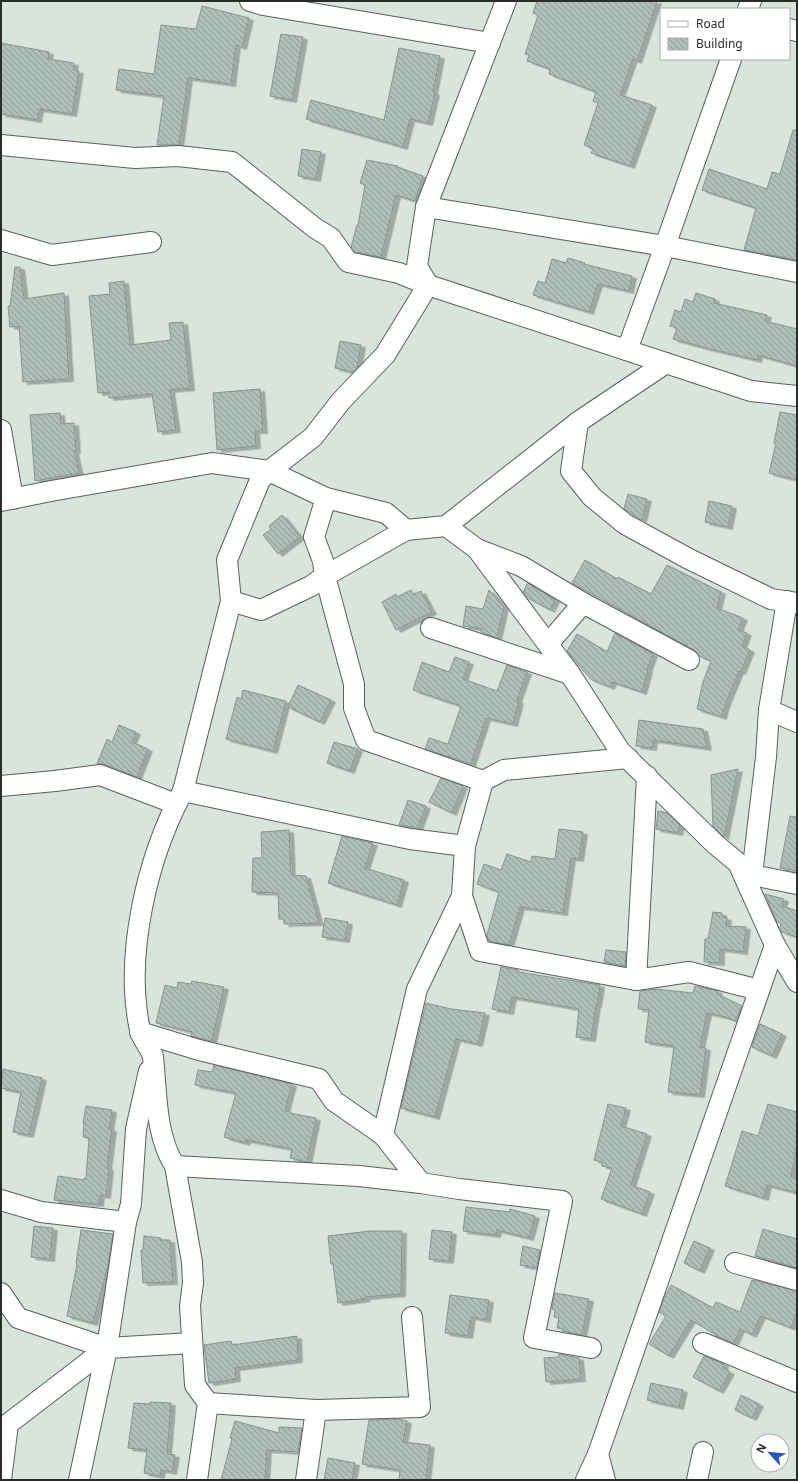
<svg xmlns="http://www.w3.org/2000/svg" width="798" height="1481" font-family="'Noto Sans',sans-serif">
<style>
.building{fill:url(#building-back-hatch);stroke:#869491;filter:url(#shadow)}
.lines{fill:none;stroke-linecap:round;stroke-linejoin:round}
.minor-casing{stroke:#57625c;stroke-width:22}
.minor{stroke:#fff;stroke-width:20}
</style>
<defs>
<pattern id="building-back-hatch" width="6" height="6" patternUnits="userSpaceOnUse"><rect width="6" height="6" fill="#afbeba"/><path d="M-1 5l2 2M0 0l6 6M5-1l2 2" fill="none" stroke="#8e9b97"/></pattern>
<filter id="shadow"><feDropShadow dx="4.5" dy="2.5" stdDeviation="0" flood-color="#0004"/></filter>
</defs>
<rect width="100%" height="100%" fill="#d8e5dd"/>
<!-- building -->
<g class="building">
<path d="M537,1H657L637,61L633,59L620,95L652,105L630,166L591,153L593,149L584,145L598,103L593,101L596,92L549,74L550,69L527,61L529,55L525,54L538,15L533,13Z"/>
<path d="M202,6L249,18L242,47L236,45L231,84L188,78L179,145H157L164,96L116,90L119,69L154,74L161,25L196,29Z"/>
<path d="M281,34L303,37L292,100L270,96Z"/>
<path d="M1,43L49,52L48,59L74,63L73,70L79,71L72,114L39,109L37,120L1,114Z"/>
<path d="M399,48L440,56L433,92L435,93L428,123L410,119L403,147L306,119L311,100L384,120Z"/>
<path d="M793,130H797V260L744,250L756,208L702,190L709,169L767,189L772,172L780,174Z"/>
<path d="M302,149L321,152L316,179L298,176Z"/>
<path d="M367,160L398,166L397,167L423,176L415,201L396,195L381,257L355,252L351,247L357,225H358L365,185L360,183Z"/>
<path d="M568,258L585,263L584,264L632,276L629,291L598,284L589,312L533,295L538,281L545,283L552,259L566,263Z"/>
<path d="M15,267H20L24,299L64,293L69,379L23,382L19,326L10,327L8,306H10Z"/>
<path d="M124,281L130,345L171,340L169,323L183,322L190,388L170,390L176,430L158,432L152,394L109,398V392L98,393L89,296L110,294L109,283Z"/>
<path d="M696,293L715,299L714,303L767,315L765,321L797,329V366L758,355L757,360L706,348L673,339L677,328L670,326L675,310L681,312L685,299L693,302Z"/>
<path d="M340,341L361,345L357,368L353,372L335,368Z"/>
<path d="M260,389L263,431H255L256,446L217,450L213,393Z"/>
<path d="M780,412L797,415V480L769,473L776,443H774Z"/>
<path d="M60,413L61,424L74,423L76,451H74L79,473L35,481L30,415Z"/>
<path d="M628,494L647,499L642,520L624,509Z"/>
<path d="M709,501L732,506L728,527L705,522Z"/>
<path d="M282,515L300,537L278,554L263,535L271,529L269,526Z"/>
<path d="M585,560L617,579L618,577L651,594L667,565L721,592L717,608L743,618L738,630L747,633L742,646L750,650L741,672L739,671L724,708L722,717L697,709L703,682L711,661L699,656L694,650L572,583Z"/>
<path d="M528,583L555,600L550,610L528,598L523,592Z"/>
<path d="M411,590L413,595L421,591L432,612L396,630L382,602L396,594L397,597Z"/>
<path d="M489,590L504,607L497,638L481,632L482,629L463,626L466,606L483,609Z"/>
<path d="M615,633L653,654L647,670H648L642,692L612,682L610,687L592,680L579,666L567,651L577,634L607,652Z"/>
<path d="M455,657L469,662L463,679L497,691L507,665L527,672L517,700L519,701L513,724L486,718L471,764L425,749L429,738L448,744L461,706L413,690L422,662L449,672Z"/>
<path d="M298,685L331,700L320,722L288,707Z"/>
<path d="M243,690L286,701L273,751L226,739L237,697L241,699Z"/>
<path d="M639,720L703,729L707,748L653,740L652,748L636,746Z"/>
<path d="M119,725L136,732L132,742L148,749L137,777L104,764H97L107,739L112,742Z"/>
<path d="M334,742L358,749L350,771L327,763Z"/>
<path d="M738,769L724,837L713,826L711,775Z"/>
<path d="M441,778L463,786L452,813L429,802Z"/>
<path d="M408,800L426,806L418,828L399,825Z"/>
<path d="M658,811L667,813L680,825L678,833L656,829Z"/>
<path d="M790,816L797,817V871L780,868Z"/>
<path d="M559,829L583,832L579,859L571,858L563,913L520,907L509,945L489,941L487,935L499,892L477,884L484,864L501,870L507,854L531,862L532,856L555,859Z"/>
<path d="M289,830L291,875L306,876L319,923L284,924V919H279L278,893L252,892L253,858H262L261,832Z"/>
<path d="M342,836L373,843L365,868L404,880L397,905L328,883Z"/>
<path d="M765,894L784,899L782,906L797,911V937L782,932L780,927L781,923L777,922Z"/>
<path d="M713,912L722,913V917L727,918L726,926L746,927L743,952L720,949V963L704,962L705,939H708Z"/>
<path d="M325,918L348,922L345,940L322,937Z"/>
<path d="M606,950L626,952L625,966L604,962Z"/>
<path d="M501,967L518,970V972L600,985L597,1005H596L591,1039L576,1037L579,1009L512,997L509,1012L492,1009Z"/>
<path d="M192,981L224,987L212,1041L191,1036L192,1032L156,1023L165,985L177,988L178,982L191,984Z"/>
<path d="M695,986L718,991L717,994L742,1006L735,1021L726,1017L707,1013L700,1047L706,1048L700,1095L668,1092L674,1046L645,1042L649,1010L638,1009L640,991L656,989L693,993Z"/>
<path d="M426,1003L451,1009L485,1013L478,1044L456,1039L435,1117L401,1108Z"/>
<path d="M760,1024L782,1034L772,1056L752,1047Z"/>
<path d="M214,1065L292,1084L285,1111L290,1112V1113L316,1118L307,1162L290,1158L292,1149L246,1140L245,1143L224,1137L236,1093L195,1085L198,1070L212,1072Z"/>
<path d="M3,1069L42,1078L29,1135L13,1132L21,1092L1,1088Z"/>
<path d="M608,1104L626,1108L621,1126L647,1134L631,1185L650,1192L642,1214L601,1199L612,1168L602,1166V1162L594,1160Z"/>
<path d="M768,1104L797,1112V1145L791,1177L797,1179V1193L767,1185L764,1198L725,1186L742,1131L758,1136Z"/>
<path d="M86,1106L112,1110L109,1129H112L107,1168H109L106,1196L100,1195L99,1204L54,1200L58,1176L84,1180V1178H86L89,1138L83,1137L84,1123H83Z"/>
<path d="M466,1207L510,1212V1209L535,1216L529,1238L497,1230L496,1235L463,1231Z"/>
<path d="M34,1226L53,1228L50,1259L31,1257Z"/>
<path d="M763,1229L797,1239V1268L755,1256Z"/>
<path d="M81,1230L113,1234L107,1270L93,1323L67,1316L77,1264L76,1263Z"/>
<path d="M432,1230L452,1232L449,1261L429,1259Z"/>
<path d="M370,1231H402L401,1294L365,1297L366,1299L338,1303L333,1264H331L328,1236Z"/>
<path d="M144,1236L161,1238V1240H170L173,1282L143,1283L141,1250H143Z"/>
<path d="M694,1241L710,1248L700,1271L684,1263Z"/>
<path d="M523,1246L540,1250L537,1268L520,1265Z"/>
<path d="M752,1280L797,1291V1311L791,1328L761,1316L752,1335L740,1329L734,1343L716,1336V1335L691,1320L669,1356L649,1344L666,1316L659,1312L665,1296L671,1285L713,1308L716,1302L740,1312Z"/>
<path d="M555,1293L589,1299L582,1335L563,1331L564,1329L557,1328L559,1318L554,1317L555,1310L552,1309Z"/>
<path d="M450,1295L489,1300L486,1320L471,1317L468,1336L445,1333Z"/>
<path d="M297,1336L298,1360L235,1368L236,1379L209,1383L204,1345L231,1341L232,1345Z"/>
<path d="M559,1354L579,1358L581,1379L546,1382L544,1358L558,1357Z"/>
<path d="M704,1356L724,1364L723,1368L730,1372L719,1391L693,1377Z"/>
<path d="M651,1383L683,1390L679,1407L647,1400Z"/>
<path d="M741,1395L759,1404L752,1418L735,1410Z"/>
<path d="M150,1402L171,1403L167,1454L175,1455L172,1472L161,1470L160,1476L144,1473L147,1450L128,1448L134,1403L150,1404Z"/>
<path d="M398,1419L407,1421L403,1442L430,1445L426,1480H399L400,1470L362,1464L369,1420Z"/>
<path d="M235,1421L279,1433V1427L302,1428L298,1452L267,1450L265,1480H221L232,1439L230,1438Z"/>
<path d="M328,1458L355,1463L352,1480H324Z"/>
</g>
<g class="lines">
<defs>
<g id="minor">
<path d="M250,1L263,5L490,43"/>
<path d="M748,9L751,1"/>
<path d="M789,29L797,31"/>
<path d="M1,145L135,158L178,156L232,162L315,228L331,238L348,262L399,273L428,285L751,391L797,396"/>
<path d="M426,207L665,246L797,272"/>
<path d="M1,240L52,255L151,242"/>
<path d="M627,350L665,246L731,59"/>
<path d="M578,422L571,471L592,497L625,524L689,559L771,599L797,603"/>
<path d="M1,430L13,499"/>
<path d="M1,501L51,491L212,463L269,471L326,498L386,513L406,530"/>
<path d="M446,526L477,549L570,674L620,751L715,844L738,863L775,945L797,982"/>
<path d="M477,549L521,566L583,603L548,644"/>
<path d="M231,601L261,610L311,586L325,576L323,561L314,537L326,498"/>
<path d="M583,603L689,660"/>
<path d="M431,628L570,674"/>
<path d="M769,710L797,722"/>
<path d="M483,781L504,770L628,758"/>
<path d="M1,786L55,781L100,775L176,804"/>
<path d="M183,791L410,839L465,846L483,781L366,740L354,708V684L325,576L406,530L446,526L578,422L666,363"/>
<path d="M465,846L462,896L480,951L636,980L689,972L759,990"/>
<path d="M752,875L797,884"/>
<path d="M749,887L752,875L766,757L769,710L787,601"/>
<path d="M636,980L647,776"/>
<path d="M140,1032L199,1050L319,1079L334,1101L383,1135L421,1183"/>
<path d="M383,1135L417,989L462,896"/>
<path d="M175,1166L359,1176L421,1183L459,1189L562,1201L534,1338L591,1348"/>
<path d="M1,1200L41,1212L126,1222"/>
<path d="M735,1263L797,1280"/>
<path d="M1,1293L18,1318L107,1348"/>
<path d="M703,1343L797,1382"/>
<path d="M208,1403L316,1410L306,1480"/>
<path d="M316,1410L420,1407L412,1317"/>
<path d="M1,1480L8,1424L107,1348L192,1343"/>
<path d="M79,1480L107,1348L126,1222L131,1204L136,1129L149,1071"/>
<path d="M197,1480L208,1403L195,1385L190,1306L193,1283L192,1262L175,1166C155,1135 157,1093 153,1057C151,1048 142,1040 140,1030C124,955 147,858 183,791L231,601L227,560L260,480L269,471L313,437L341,401L385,355L428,285L417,266L426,207L506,1"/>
<path d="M586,1480L598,1454"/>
<path d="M605,1480L598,1454L775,945"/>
<path d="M697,1480L703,1452"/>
</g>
</defs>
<!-- minor casing -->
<use href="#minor" class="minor-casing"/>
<!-- minor -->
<use href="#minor" class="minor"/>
</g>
<!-- border -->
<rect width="798" height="1481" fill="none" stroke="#292e2b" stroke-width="4"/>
<!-- legend -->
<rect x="660" y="8" width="130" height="52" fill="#ffffff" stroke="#a9abaa"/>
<rect x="668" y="21" width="20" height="6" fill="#ffffff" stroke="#a9abaa"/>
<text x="696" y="28" font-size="12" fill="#292e2b">Road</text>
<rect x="668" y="38" width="20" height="12" fill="url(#building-back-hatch)" stroke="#a9abaa"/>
<text x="696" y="48" font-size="12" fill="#292e2b">Building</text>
<!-- north arrow -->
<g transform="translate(770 1453) rotate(297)"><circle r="19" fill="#ffffff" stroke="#a9abaa"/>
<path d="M0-3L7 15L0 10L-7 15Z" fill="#2854c2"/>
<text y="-6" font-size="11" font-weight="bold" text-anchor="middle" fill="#292e2b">N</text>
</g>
</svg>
